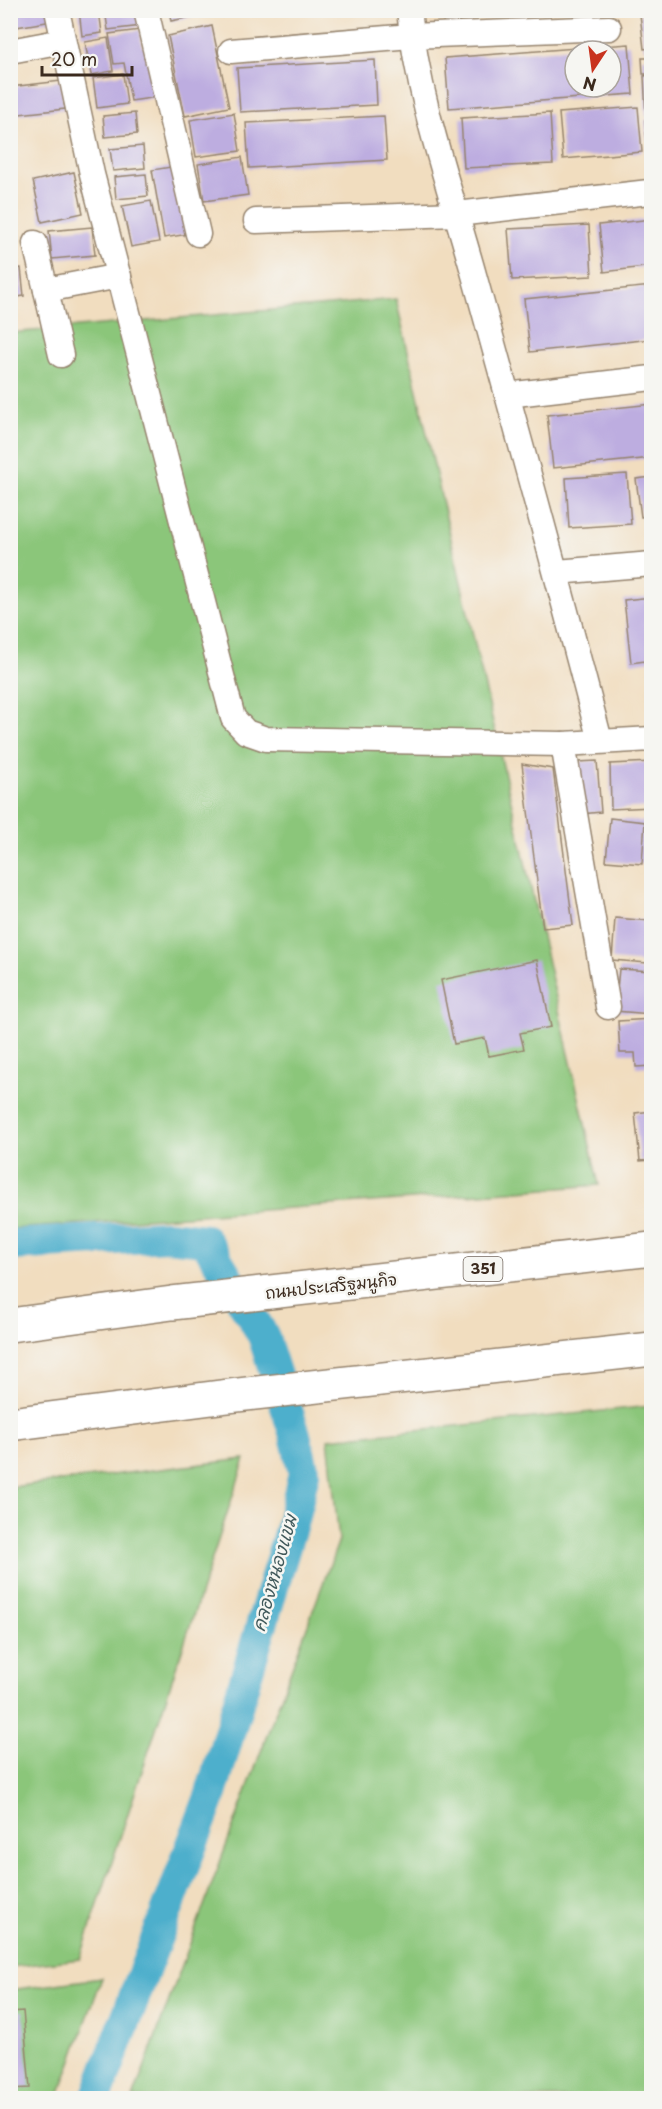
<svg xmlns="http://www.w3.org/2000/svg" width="662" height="2109" font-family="'Playpen Sans','Playpen Sans Thai',sans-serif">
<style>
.green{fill:#8bc67a;stroke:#63784c;stroke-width:1.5}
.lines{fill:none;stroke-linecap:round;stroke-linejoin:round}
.canal{stroke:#4dafcc;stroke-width:32}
.building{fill:#bdade0;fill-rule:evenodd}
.street-casing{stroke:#96846e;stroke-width:27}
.primary-casing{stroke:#96846e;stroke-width:36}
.street{stroke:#fff;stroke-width:24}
.primary{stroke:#fff;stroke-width:33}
.labels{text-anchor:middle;stroke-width:5;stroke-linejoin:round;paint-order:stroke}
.shield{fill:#f6f6f2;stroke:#73675e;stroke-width:1.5}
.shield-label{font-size:15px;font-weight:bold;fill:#3b2a1e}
.street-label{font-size:16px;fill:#3b2a1e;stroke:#f6f6f2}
.water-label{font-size:18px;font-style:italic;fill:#41595b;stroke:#f6f6f2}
</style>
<rect width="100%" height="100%" fill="#f6f6f2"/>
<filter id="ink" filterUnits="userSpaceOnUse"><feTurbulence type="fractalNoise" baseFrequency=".0167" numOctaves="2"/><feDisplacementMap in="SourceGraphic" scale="12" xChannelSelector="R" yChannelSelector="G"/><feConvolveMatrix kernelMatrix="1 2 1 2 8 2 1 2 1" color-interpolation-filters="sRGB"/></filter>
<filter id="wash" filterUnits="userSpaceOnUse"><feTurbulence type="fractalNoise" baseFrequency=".008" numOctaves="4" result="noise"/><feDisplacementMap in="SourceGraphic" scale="24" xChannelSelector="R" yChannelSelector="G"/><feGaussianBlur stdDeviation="1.35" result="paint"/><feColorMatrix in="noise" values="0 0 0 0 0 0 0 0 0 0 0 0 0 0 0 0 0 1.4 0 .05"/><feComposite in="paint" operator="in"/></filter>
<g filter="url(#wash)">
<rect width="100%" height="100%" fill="#f1ddbf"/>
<!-- green -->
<g class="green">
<path d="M396,299L599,1185L11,1229V333Z"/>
<path d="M651,1406V2098H133L339,1540L328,1439Z"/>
<path d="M245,1459L80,1959L11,1967V1487Z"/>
<path d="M102,1978L58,2098H11L10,1990Z"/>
</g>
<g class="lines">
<!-- canal -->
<path class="canal" d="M10,1245L167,1236L205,1240L263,1335L295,1435L304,1473L293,1520L210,1797L96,2098"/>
</g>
<g id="blocks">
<!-- building -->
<g class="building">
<path d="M10,10H51L53,21L10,28Z"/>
<path d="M79,10H99L102,33L82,36Z"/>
<path d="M105,10H139L142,26L108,30Z"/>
<path d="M169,10H210V13L171,21Z"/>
<path d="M215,10H253V12L215,15Z"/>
<path d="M652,12V48L644,49L640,14Z"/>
<path d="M212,26L229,107L185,116L168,36Z"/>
<path d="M140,30L142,47L149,45L158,97L131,101L124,63L114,64L109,34Z"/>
<path d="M108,38L113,71L91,75L85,42Z"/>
<path d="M629,44L633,94L449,108L445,58ZM575,51H611V87H575Z"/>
<path d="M642,58H652V74H643Z"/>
<path d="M375,60L377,105L240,112L237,68Z"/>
<path d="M123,74L127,104L97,108L93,78Z"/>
<path d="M652,75V116H646L644,76Z"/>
<path d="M61,81L65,109L10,115V87Z"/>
<path d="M638,107L642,152L563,159L559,113Z"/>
<path d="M135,113L137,134L105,137L103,116Z"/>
<path d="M234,113L240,151L196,157L190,120Z"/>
<path d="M550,113L553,164L464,168L461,118Z"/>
<path d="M384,116L387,160L249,168L246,123Z"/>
<path d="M652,119V141H647L645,120Z"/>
<path d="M143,146L145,168L113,171L110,149Z"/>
<path d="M242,157L248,195L204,201L198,164Z"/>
<path d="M177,166L189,234L164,238L152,170Z"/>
<path d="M74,172L83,213L42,222L33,181Z"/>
<path d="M146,174L148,196L116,199L114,177Z"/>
<path d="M151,201L159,242L131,247L122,206Z"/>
<path d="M10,219H15L18,247L10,248Z"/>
<path d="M652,219V266L604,272L599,225Z"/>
<path d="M589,225L592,276L512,280L508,229Z"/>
<path d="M92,227L95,255L52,259L49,231Z"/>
<path d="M21,268L24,296L10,298V269Z"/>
<path d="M652,286V339L530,352L524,299Z"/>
<path d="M652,404V458L553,468L547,415Z"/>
<path d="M627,474L631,524L569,528L566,478Z"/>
<path d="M652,477V516L641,517L636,479Z"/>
<path d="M652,597V660L631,663L624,600Z"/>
<path d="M597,761L601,812L581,814L577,762Z"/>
<path d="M652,762V807L611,809L610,764Z"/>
<path d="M522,764L553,769L573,925L543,928Z"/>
<path d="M610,818L645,822L642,864L606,861Z"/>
<path d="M615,918L651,921L647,963L612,960Z"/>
<path d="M537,960L551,1027L520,1033L524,1049L489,1056L485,1038L454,1044L441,980Z"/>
<path d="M619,969L652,971L651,1014L615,1011Z"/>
<path d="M652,1019V1066L636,1067L635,1053H620L618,1021Z"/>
<path d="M652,1111V1160L640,1161L635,1113Z"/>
<path d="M23,2011L30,2088L10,2089V2012Z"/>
</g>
</g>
</g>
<g filter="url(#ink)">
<use href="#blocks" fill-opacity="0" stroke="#96846e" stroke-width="1.5"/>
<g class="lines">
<defs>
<g id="street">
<path d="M57,10L92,174L233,718L246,732L266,739L563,744L652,739"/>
<path d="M146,10L198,234"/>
<path d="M409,10C418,101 450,188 474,275C517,430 560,585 600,741"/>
<path d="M10,51L63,41"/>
<path d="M231,51L411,36L609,28"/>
<path d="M256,221L457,214L649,192"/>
<path d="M35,243L61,355"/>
<path d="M46,290L119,276"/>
<path d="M507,395L652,378"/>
<path d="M557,572L652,564"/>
<path d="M563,744L608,1007"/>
</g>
<g id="primary">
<path d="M10,1325L172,1303L652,1249"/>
<path d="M10,1424L220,1397L652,1349"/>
</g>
</defs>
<!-- street casing -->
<use href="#street" class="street-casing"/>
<!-- primary casing -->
<use href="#primary" class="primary-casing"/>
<!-- street -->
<use href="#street" class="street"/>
<!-- primary -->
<use href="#primary" class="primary"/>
</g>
</g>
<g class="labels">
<!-- shield labels -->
<rect class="shield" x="463.5" y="1257" width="39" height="24" rx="4.5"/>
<g class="shield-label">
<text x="483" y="1274">351</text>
</g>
<!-- street labels -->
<g class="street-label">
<text transform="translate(331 1286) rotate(-6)" y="6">ถนนประเสริฐมนูกิจ</text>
</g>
<!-- water labels -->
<g class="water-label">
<text transform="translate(275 1573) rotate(-74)" y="6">คลองหนองแขม</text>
</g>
</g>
<!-- margin -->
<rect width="662" height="2109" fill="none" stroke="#f6f6f2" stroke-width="36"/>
<!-- north arrow -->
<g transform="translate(593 69) rotate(193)"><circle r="28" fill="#f6f6f2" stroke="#aba49d" stroke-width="1.5"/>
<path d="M0-4.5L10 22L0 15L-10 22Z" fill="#c8321e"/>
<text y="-9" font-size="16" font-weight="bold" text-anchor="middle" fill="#3b2a1e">N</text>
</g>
<!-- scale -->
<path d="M42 66v9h90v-9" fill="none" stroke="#3b2a1e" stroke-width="3"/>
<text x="51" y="66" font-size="18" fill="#3b2a1e" stroke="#f6f6f2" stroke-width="4.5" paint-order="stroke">20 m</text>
</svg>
